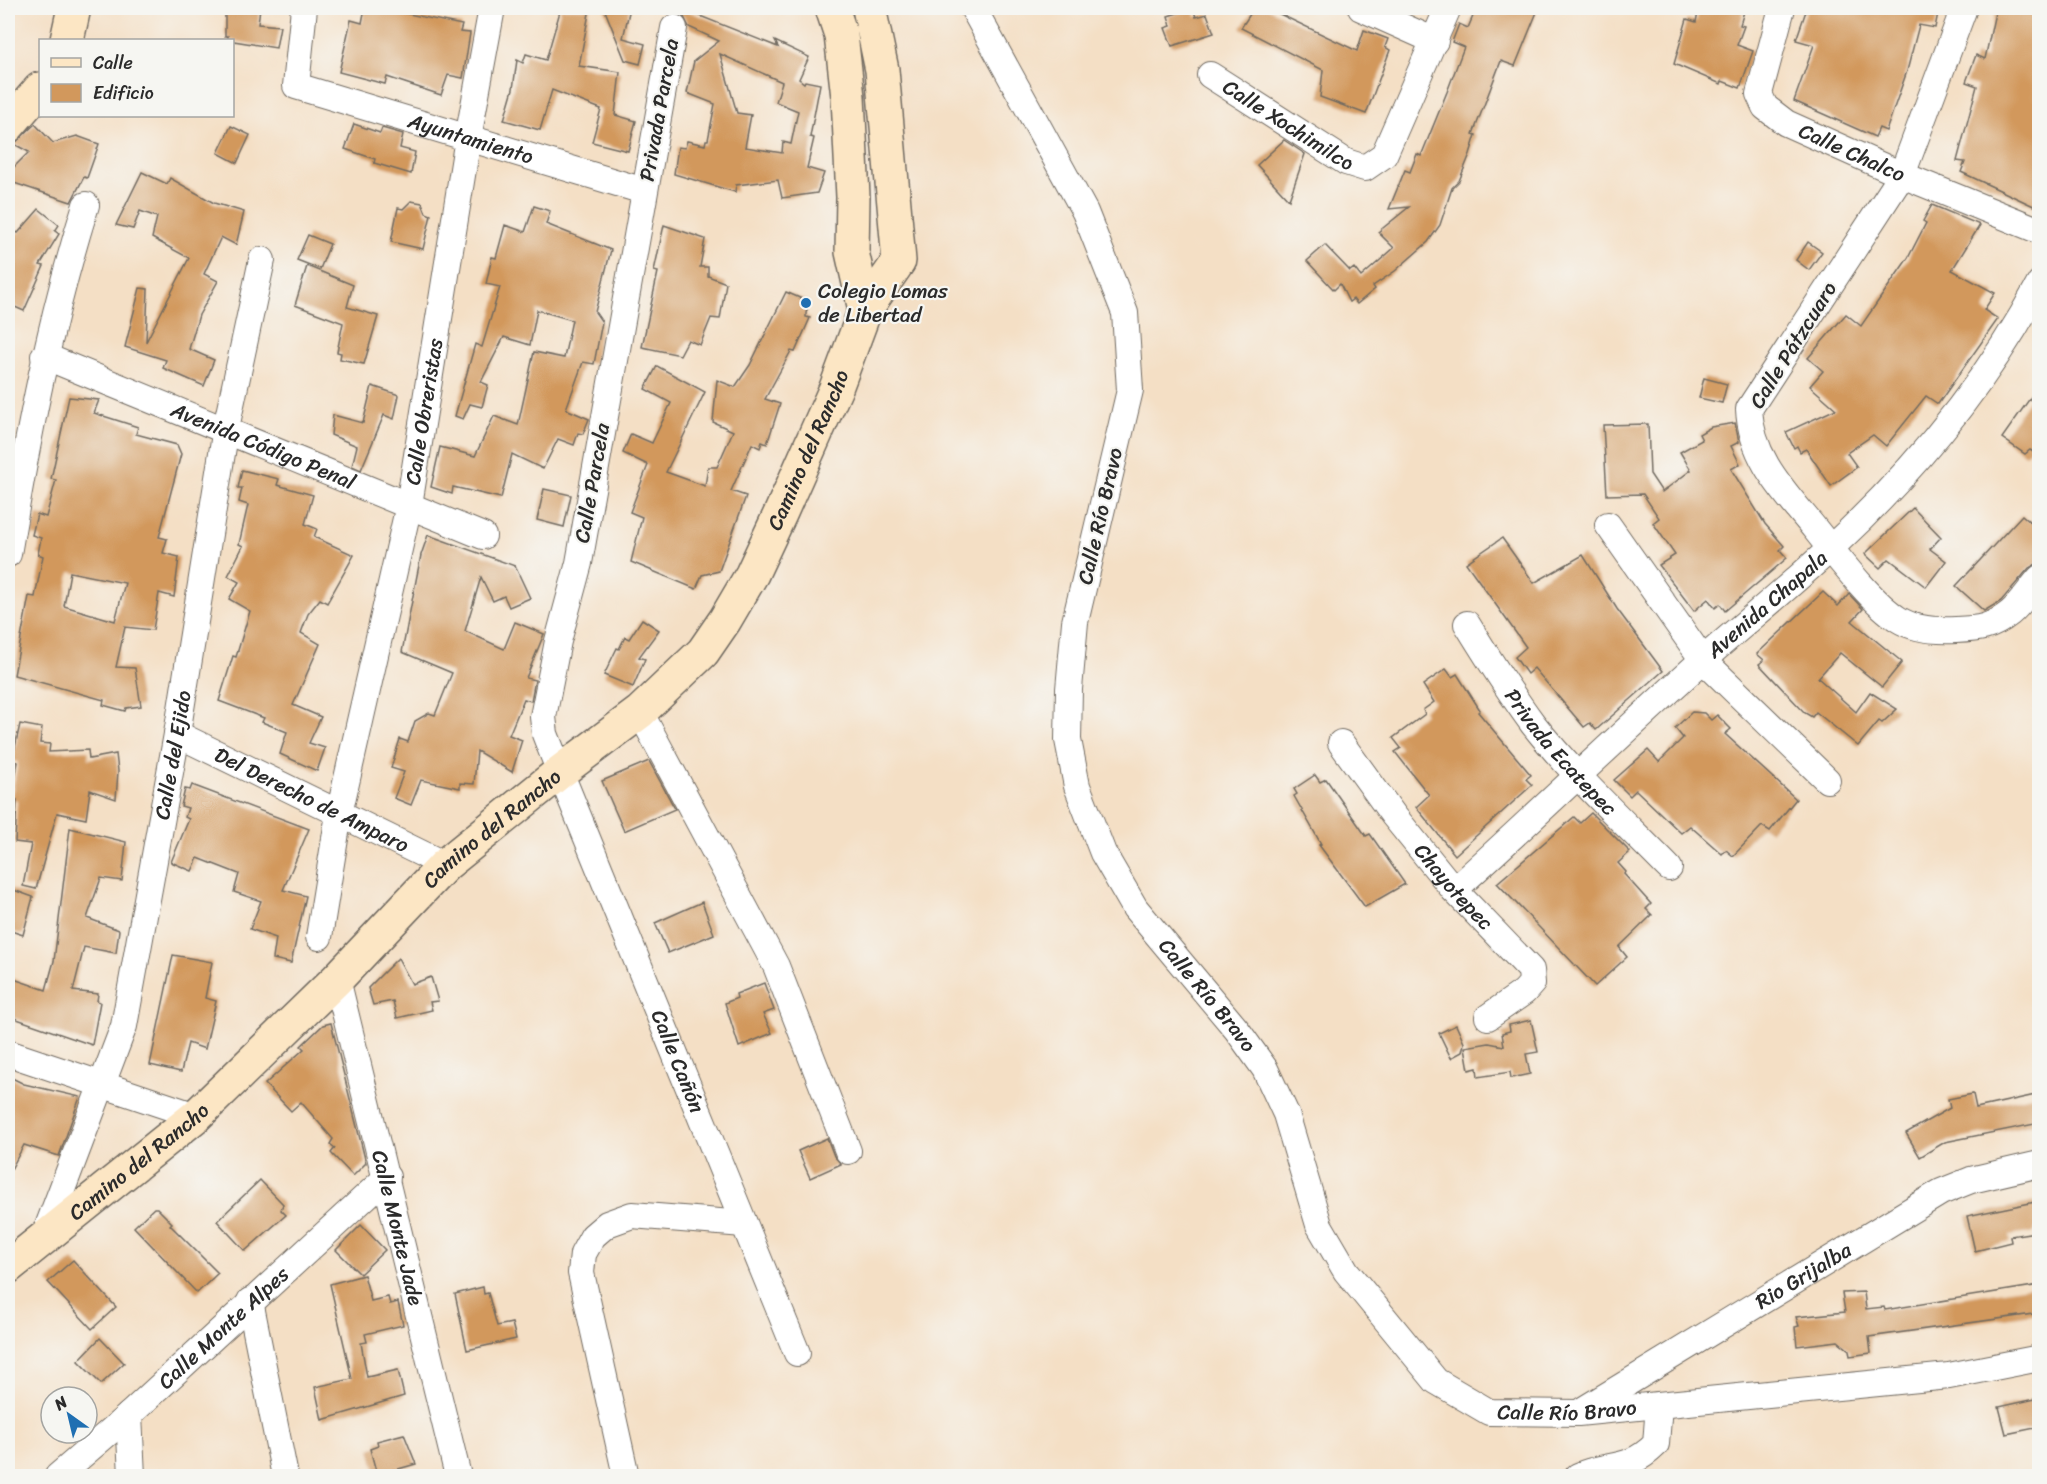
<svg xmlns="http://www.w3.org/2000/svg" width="2047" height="1484" font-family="Sriracha,sans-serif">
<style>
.building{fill:#d2985c;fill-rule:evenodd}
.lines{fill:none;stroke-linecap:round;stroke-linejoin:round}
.street-casing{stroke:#716a61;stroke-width:28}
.secondary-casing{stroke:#716a61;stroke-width:36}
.street{stroke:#fff;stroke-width:26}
.secondary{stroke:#fce6c4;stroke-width:33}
.poi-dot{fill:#1f6fb2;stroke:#f6f6f2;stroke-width:2}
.labels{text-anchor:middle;stroke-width:4.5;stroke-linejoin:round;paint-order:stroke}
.street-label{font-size:21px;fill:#2b2b2b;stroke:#f6f6f2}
.poi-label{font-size:21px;fill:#2b2b2b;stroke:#f6f6f2;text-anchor:start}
</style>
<rect width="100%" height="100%" fill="#f6f6f2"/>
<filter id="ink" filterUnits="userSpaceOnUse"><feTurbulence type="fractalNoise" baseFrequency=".0167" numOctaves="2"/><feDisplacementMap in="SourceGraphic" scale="12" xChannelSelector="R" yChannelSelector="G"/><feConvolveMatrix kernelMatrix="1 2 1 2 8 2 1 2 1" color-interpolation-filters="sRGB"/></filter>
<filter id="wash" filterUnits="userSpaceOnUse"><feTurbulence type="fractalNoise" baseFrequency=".008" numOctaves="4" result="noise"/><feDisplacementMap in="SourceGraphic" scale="24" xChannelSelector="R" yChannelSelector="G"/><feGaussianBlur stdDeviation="1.35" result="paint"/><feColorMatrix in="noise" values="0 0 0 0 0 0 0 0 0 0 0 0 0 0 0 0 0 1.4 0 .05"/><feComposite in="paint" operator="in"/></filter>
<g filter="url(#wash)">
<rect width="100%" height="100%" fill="#f4dfc5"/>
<g id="blocks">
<!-- building -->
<g class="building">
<path d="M225,8H260L258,24L280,26L276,48L228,40V36H225Z"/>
<path d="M365,8H395L394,11L462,25L460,32L470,33L463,78L448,75L441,95L387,77L385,84L339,72L351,20L362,23Z"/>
<path d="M561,8H590L579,66L620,72L615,115L636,121L628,151L592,142L601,109L552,90L540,130L504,120L513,89L517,60L523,63L526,54L546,60Z"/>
<path d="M604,8H630L623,38L645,44L640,64L625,60Z"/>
<path d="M680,8L778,47L775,41L809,57L799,79L804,83L805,81L820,84L810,137L814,138L807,168L824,173L817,193L782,198L778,180L736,185L735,192L674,174L678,147L685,148L687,141L705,145L706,140H708L715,104L687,93L694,61L719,41L689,27L684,17L678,14ZM720,54L782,82L776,102L798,111L791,144L783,142L782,153L745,147L751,115L737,113Z"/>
<path d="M1193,8L1196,17L1207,14L1214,33L1172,46L1165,28L1171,26L1168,16Z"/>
<path d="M1254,8H1267L1357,51L1364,30L1388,39L1385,47L1390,50L1366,114L1320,97L1323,70L1241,28Z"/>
<path d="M1485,8H1525L1537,12L1515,66L1501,61L1473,134L1476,135L1470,154L1459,181L1452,188L1440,225L1428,242L1395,271L1373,286L1375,289L1357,304L1353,299L1349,302L1340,284L1334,290L1307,261L1325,245L1350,271L1354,268L1361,277L1394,248L1378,232L1409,207L1389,209L1405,170L1410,172L1417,154L1421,156L1447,92L1464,47L1452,42L1459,24L1468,28L1476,9L1484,13Z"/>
<path d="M1704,8H1745L1740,25L1744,26L1737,45L1753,51L1740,88L1722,81L1721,84L1674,64L1687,19L1696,22L1698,12L1702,13Z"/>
<path d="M1807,8H1939L1935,28L1919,25L1907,71L1886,131L1879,128L1875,137L1794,101L1814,45L1796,40Z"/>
<path d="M1996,8H2040V209L1961,172L1965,162L1957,161L1977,86L1966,82L1976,55L1985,59Z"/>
<path d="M35,124L53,143L77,136L99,144L87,178L84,177L71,202L8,181V173L29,152L14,144Z"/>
<path d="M354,124L380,133L382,128L403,134L400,148L415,152L411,174L374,163L375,159L345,149Z"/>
<path d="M231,126L250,135L237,163L218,153Z"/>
<path d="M1284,140L1305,154L1289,200L1257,165Z"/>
<path d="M142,172L167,184L170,178L214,203L244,212L236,245L221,237L204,274L218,281L199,315L189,349L214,360L204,386L163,368L166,360L125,347L140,288L148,289L146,342L189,258L152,238L157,217L140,211L133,229L116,225Z"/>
<path d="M411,201L422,203L426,213L431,215L423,249L391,242L398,208L403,209Z"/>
<path d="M1932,205L1980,225L1952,270L1995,293L1984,310L1998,319L1938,404L1926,396L1886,446L1873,435L1847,453L1857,467L1831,486L1806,449L1800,452L1797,446L1794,448L1786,432L1836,409L1810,386L1823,371L1808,358L1846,314L1861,326L1908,258L1926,223L1923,221Z"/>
<path d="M534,206L550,211L546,224L611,250L595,312L602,322L594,364L583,362L566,409L589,419L583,434L578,433L574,445L558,439L543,469L512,454L501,498L453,487L452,494L431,487L440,447L475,456L494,416L518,425L534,352L564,358L572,320L537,310L530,345L504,337L481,382L488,385L482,407L470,404L463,419L455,416L475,344L482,347L500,287L486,284L492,257L496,258L505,225L525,232Z"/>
<path d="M39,209L59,225L55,231L59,234L40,265L44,266L24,311L8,304V228L18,233Z"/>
<path d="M664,225L705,239L700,267H708V276L726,283L720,319L711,318L700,345L688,340L680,355L642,347L658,272L654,271Z"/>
<path d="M308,235L330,244L320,269L297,260Z"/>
<path d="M1808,242L1822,252L1809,270L1796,260Z"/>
<path d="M307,266L353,285L347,307L378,316L364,364L340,359L341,353L337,352L343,323L295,305Z"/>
<path d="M786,292L809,302L806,313V317L810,318L795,352L791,351L765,399L780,404L767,444L762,442L760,448L752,444L731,491L746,496L719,571L702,575L696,589L631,562L642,517L630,512L648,465L623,453L631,434L652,443L671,403L645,389L657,366L705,392L666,472L705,486L708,467H717L733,431L713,422L717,380L735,387L750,365Z"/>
<path d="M1704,378L1727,384L1722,403L1699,398Z"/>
<path d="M2040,384V456L2030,450L2025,454L2002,438Z"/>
<path d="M372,386L399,395L394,419L384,415L361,470L352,466L357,446L331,435L333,415L363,423Z"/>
<path d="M69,397L99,400L94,413L138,427L136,434L177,445L181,454L159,537L167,539L163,553L179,557L174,597L159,593L153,630L125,627L116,667L135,668L141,706L126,708L125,711L103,705L104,700L14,675L29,596L35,597L43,556L38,554L41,538L32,535L37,514L46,517L56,480L51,479ZM70,572L125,583L115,621L64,606Z"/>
<path d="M1735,423L1739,442L1731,446L1740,464L1731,469L1765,524L1784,546L1780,550L1787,558L1725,611L1720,604L1715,608L1708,599L1694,611L1659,565L1675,555L1653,523L1659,518L1643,494L1607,495L1603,425L1648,424L1650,474L1662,492L1691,470L1680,452L1702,440L1699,434L1711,427Z"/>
<path d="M242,470L279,479L277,485L313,495L305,524L317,529L314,537L354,555L327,603L320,599L308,614L301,633L320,644L293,705L321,717L309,743L325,748L317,771L280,754L287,732L262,722L264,718L219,701L233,656L236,657L250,611L229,599L239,582L228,576L243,546L239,544L248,505L239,502L242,488H238Z"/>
<path d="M544,489L571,495L564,527L537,520Z"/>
<path d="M1913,508L1941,537L1930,549L1946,561L1926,587L1889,559L1880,568L1865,554Z"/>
<path d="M2040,512V562L2029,568L2001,601L1984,611L1956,586L2022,515L2030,522Z"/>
<path d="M428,535L515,566L530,598L509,607L504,596L493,601L481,577L465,631L504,649L515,622L544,634L526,678L535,680L531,701L524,699L509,735L522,740L512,772L477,751L474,784L460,783V788L421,780L411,805L394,798L404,772L391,768L400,739L408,742L415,721L429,713L435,715L452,673L402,652L421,555Z"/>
<path d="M1502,538L1534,583L1583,555L1617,609L1663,671L1596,730L1590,723L1584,727L1534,668L1527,674L1515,657L1526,647L1466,563Z"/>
<path d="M1823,592L1838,606L1849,594L1863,609L1852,621L1902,662L1882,687L1840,653L1818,678L1856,712L1870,692L1897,709L1882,723L1879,721L1858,746L1816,712L1812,717L1805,713L1759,664L1764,660L1757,654Z"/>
<path d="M642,619L659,630L639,657L645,659L633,687L604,675L617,648L619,649L625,637L629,639Z"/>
<path d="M1446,669L1452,677L1457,674L1480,710L1478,712L1531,775L1526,779L1532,785L1455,855L1416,807L1429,795L1395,752L1401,748L1393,738L1425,714L1423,710L1434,702L1423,685Z"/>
<path d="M1692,712L1704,713L1711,720L1717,715L1731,729L1725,734L1796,799L1770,831L1762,826L1733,856L1726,850L1722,854L1690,826L1681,833L1636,790L1630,796L1614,780L1648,750L1659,762L1683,738L1675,728Z"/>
<path d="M20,724L42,728L40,743L50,744L49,752L88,750L89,759L116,754L118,771L116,799L90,790L86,819L57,813L36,889L23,886L31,844L15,842L17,800L11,799L18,762L12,761Z"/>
<path d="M649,761L675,809L624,831L602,781Z"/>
<path d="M1315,775L1320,782L1326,779L1366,836L1370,834L1405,884L1365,907L1319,845L1321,844L1294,796L1297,794L1294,789Z"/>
<path d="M192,785L309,829L283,890L306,896L291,963L273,959L276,938L250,929L261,901L234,892L239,874L198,858L192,871L171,862L189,819L185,817L188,808L181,806L185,789L190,790Z"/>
<path d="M1591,813L1630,852L1618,863L1626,872L1624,874L1651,904L1646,909L1652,915L1619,947L1627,957L1595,986L1497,883L1574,817L1580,823Z"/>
<path d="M70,828L126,842L122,881L101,878L87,918L119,930L116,953L84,947L73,991L98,994L97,1001L100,1002L92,1045L8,1016V977L46,990L54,961Z"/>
<path d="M8,888L33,897L23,935L8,930Z"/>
<path d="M702,902L714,934L668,953L655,923Z"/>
<path d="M173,955L212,962L205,998L216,1001L205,1049L188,1043L181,1072L150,1065Z"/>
<path d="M398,958L412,984L431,977L438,1001L430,1002L432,1010L397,1018L393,1001L373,1005L368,988Z"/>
<path d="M764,983L774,1010L763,1014L772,1033L739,1047L725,1003L737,998L736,994Z"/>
<path d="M1531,1020L1538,1052L1526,1054L1530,1074L1511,1078L1510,1072L1478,1077L1477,1068L1469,1070L1465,1047L1489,1043L1504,1046L1502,1033L1510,1031L1509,1025Z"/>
<path d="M331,1023L366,1163L353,1176L331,1153L335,1148L330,1144L333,1139L301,1102L291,1111L265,1084L304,1049L301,1046L323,1025Z"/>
<path d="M1456,1025L1464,1043L1462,1052L1451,1058L1439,1033Z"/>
<path d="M8,1076L24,1084L80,1097L59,1156L24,1145L8,1175Z"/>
<path d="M1973,1094L1976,1108L2040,1094V1123L1945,1142L1920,1157L1906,1133L1950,1108L1948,1099Z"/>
<path d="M827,1138L834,1156L841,1164L810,1178L798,1151Z"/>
<path d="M260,1180L283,1204L281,1210L286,1215L245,1251L217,1221Z"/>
<path d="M2040,1201V1228L2035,1229V1232L2010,1236L2011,1242L1975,1251L1967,1216Z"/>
<path d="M154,1208H157L172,1223L170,1225L218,1273L197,1293L134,1227Z"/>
<path d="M361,1225L385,1250L360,1274L336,1250Z"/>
<path d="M73,1260L116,1307L92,1329L48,1282Z"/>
<path d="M364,1275L371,1301L388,1297L390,1304L398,1302L403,1325L365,1334L367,1342L361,1343L367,1377L398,1370L404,1396L322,1420L315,1387L352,1379L330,1284Z"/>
<path d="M2040,1285V1313L1869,1337L1871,1353L1850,1356L1849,1350L1838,1341L1797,1346L1795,1327L1799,1326L1796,1317L1845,1312L1842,1293L1864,1292L1866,1309L1884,1307L1885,1310Z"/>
<path d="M483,1287L484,1294L488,1293L497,1326L512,1323L516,1339L467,1350L455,1294Z"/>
<path d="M100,1338L124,1363L101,1384L78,1361Z"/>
<path d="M2040,1398V1427L2006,1434L1999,1407Z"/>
<path d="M404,1434L416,1464L377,1475L370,1449L378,1446L377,1441Z"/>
</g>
</g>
</g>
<g filter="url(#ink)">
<use href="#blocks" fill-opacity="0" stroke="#716a61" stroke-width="1.5"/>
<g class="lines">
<defs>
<g id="street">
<path id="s1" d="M304,8L296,86L644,191"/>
<path id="s2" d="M973,8L1085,212L1125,313L1130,390L1075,622L1069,689L1068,740L1077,786L1103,853L1135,908L1237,1030L1265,1069L1286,1114L1319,1225L1346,1271L1436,1381L1489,1412L1578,1413L1949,1376L2040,1358"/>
<path d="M1361,8L1435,41"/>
<path id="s3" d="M1782,8L1759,94L1765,107L1786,123L1902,175L2040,231"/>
<path d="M1964,8L1902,175L1749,409C1751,459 1785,492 1815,529C1836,555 1871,602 1898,619C1915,630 1937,631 1956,630C1979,629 1991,628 2010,613C2021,604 2030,589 2040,578"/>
<path id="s4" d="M674,28L579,563L558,641L543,717L545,734L560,772L797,1353"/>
<path id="s5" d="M1210,75L1346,162L1365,168L1384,155L1448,8"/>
<path id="s6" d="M44,356L483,536"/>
<path d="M1608,525L1703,660L1827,780"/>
<path d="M8,554C28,436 50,319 86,205"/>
<path id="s7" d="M1467,624C1488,658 1509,692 1533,724C1574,776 1623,821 1669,868"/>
<path d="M640,712L776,966L848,1151"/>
<path id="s8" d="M177,734L445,865"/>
<path id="s9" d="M1341,743L1394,816L1454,890L1531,970L1532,983L1524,992L1488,1017"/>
<path id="s10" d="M1454,890C1538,814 1620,735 1704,659C1746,622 1789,587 1830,549C1913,472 1987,383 2040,283"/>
<path id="s11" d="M319,937L339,814L409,505L468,138L492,8"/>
<path id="s12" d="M337,979L458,1476"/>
<path d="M8,1053L196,1116"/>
<path id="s13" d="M44,1237L124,1026L177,734L226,428L262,260"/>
<path d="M250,1301L285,1476"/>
<path id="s14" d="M1583,1410L1941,1192L1971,1180L2040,1164"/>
<path d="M129,1415L132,1476"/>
<path id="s15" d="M58,1476L129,1415L387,1177"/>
<path d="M626,1476L581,1273L583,1254L593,1236L607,1224L632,1215L744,1224"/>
<path d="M1578,1476C1609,1462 1627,1473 1656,1444L1659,1405"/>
</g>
<g id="secondary">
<path d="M832,8L841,35L848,97L853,197L852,252L865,310"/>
<path d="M67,40L74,8"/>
<path d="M8,126L40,89"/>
<path id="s16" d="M8,1267L196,1116L337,979L445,865L560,772L640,712L703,652L725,620L752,574L781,512L836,388L865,310L899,261L882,70L869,8"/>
</g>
</defs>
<!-- street casing -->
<use href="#street" class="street-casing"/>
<!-- secondary casing -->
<use href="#secondary" class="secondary-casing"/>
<!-- street -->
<use href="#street" class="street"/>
<!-- secondary -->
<use href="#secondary" class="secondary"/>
</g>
</g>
<!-- markers -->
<circle class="poi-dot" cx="806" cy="303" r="6"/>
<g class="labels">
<!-- street labels -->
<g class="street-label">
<text transform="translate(659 110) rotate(-80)" y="7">Privada Parcela</text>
<text dy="7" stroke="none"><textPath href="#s5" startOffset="93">Calle Xochimilco</textPath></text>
<text dy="7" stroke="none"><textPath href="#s1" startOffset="261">Ayuntamiento</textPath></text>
<text dy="7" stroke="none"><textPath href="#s3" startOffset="202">Calle Chalco</textPath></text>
<text transform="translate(1793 345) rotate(-58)" y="7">Calle Pátzcuaro</text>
<text dy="7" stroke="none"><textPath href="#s11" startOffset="536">Calle Obreristas</textPath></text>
<text dy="7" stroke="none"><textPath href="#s6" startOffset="237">Avenida Código Penal</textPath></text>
<text dy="7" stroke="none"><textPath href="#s16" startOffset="1158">Camino del Rancho</textPath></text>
<text transform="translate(592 483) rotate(-80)" y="7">Calle Parcela</text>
<text transform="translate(1100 516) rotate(-77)" y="7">Calle Río Bravo</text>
<text dy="7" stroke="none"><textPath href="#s10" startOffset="424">Avenida Chapala</textPath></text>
<text dy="7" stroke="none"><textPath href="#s7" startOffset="159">Privada Ecatepec</textPath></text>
<text dy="7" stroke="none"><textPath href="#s13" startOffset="501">Calle del Ejido</textPath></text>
<text dy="7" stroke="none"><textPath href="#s8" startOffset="150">Del Derecho de Amparo</textPath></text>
<text dy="7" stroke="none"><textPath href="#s16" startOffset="654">Camino del Rancho</textPath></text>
<text dy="7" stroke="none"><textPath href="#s9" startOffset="183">Chayotepec</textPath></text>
<text dy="7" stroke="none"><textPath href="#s2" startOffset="1071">Calle Río Bravo</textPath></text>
<text dy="7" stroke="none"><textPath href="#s4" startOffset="1072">Calle Cañón</textPath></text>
<text dy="7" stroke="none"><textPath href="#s16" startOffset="168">Camino del Rancho</textPath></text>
<text dy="7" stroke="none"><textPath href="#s12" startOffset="256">Calle Monte Jade</textPath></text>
<text dy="7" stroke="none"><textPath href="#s14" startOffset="258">Rio Grijalba</textPath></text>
<text dy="7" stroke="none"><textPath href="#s15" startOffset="222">Calle Monte Alpes</textPath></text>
<text dy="7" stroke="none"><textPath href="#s2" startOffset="1665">Calle Río Bravo</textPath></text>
</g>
<!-- poi labels -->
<g class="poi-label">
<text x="818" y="298">Colegio Lomas<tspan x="818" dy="24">de Libertad</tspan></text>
</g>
</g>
<!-- margin -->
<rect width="2047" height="1484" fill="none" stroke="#f6f6f2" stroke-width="30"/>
<!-- legend -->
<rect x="39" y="39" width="195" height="78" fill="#f6f6f2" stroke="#a5a5a2" stroke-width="1.5"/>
<rect x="51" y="58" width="30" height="9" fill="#fce6c4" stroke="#a5a5a2" stroke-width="1.5"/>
<text x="93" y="69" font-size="18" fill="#2b2b2b">Calle</text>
<rect x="51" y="84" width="30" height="18" fill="#d2985c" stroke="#a5a5a2" stroke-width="1.5"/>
<text x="93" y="99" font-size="18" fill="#2b2b2b">Edificio</text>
<!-- north arrow -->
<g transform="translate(69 1415) rotate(326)"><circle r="28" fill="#f6f6f2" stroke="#a5a5a2" stroke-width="1.5"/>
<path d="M0-4.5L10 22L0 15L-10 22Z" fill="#1f6fb2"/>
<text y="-9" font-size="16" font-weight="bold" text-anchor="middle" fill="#2b2b2b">N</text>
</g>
</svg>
